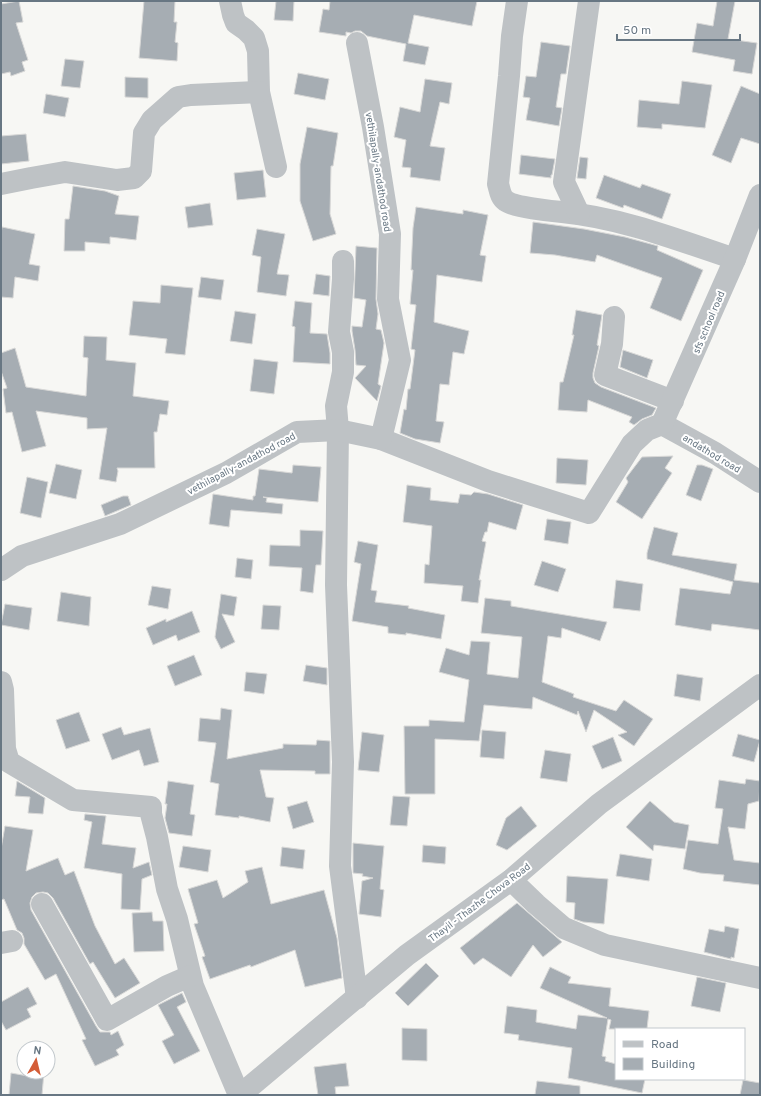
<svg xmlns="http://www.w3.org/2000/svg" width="761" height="1096" font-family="Overpass,sans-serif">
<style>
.building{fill:#a6adb3;stroke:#d8d8d7}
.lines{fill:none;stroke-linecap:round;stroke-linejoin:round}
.minor{stroke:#bec2c5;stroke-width:22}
.labels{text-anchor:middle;stroke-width:4;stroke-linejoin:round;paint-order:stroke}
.street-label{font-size:10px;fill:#687783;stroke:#fff}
</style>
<rect width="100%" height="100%" fill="#f7f7f4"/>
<!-- building -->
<g class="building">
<path d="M19,1L23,22L16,23L28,60L22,62L25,71L11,76L10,72L1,74V4Z"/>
<path d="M144,1H175L174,22H177L175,42L178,43L177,61L139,58Z"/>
<path d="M276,1H294L293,21L274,20Z"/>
<path d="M330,1H477L472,26L414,15L408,43L429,47L425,65L403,61L406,44L367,36L361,31H355L351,33L346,32V36L319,32L323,9L329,10Z"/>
<path d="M717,1H735L728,39L757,43L752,74L733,71L735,60L692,52L697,23L713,26Z"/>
<path d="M541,42L570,46L566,74H561L556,107L562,108L559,126L526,120L530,98L523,97L526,76L536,77Z"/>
<path d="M65,59L84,61L80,88L61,86Z"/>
<path d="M298,73L329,79L325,100L294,94Z"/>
<path d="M125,77L148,78V98L125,97Z"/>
<path d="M425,79L452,83L449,104L440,102L430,146L445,148L440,181L410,177L411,168L402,167L406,140L394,137L400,107L420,112Z"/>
<path d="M682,81L712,85L705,128L662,124V129L637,127L639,100L679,104Z"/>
<path d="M741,86L760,94V144L741,138L731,163L712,155Z"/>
<path d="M46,94L69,98L65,117L43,113Z"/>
<path d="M307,127L338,133L333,166H331L330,214L336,234L313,241L300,201V164Z"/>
<path d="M26,134L29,161L1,164V136Z"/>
<path d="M521,155L555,159L552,175H551V178L519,174Z"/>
<path d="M580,157L588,158L586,179L577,178Z"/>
<path d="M263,170L266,197L237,200L234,173Z"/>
<path d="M604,175L640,188L642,184L671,194L662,219L624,205L623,208L596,198Z"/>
<path d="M73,186L105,191L119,196L115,214L139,216L136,240L110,237V244L85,242V251H64L65,219H69Z"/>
<path d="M210,203L213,225L188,228L185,207Z"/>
<path d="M416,207L463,214V210L488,215L480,255L486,256L482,282L437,275L434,322L469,331L464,354L453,352L449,385L440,384L436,421L444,422L440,443L415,439L400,433L404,409L406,410L408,389H410L415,350L411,349L416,305L410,304L413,270H411L413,228Z"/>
<path d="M533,222L584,229L625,237L658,246L657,250L703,270L681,321L650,308L662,278L597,255L595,262L555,255L530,253Z"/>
<path d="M2,227L35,234L29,264L40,266L38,281L15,277L13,298L1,297V234Z"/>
<path d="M257,229L285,234L277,274L289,275L286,296L257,292L261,257L252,255Z"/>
<path d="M356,246L377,248L376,299L378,314L376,329L381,330L384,343L378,384L381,386L377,401L355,378L366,366L356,365L355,350L352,331V326L362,327L366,300L354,298Z"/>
<path d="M316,274L330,276L329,296L313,294Z"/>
<path d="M201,277L224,280L221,300L198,297Z"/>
<path d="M161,285L193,288L185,355L165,353L167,339L129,335L133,301L160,303Z"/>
<path d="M295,301L312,303L310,333L327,334L330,353V364L293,362L295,327L292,326Z"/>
<path d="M576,310L602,315L597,345L599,346L593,373V378L595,383L601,387L656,408L652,415L642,419L634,425L629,422L632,417L588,400L587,412L558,410L560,382H563L574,335H572Z"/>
<path d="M235,311L256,314L252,344L230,341Z"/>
<path d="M84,336L107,337L106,360L136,363L133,396L169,401L167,415L160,414L157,432H154L155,468H117L118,471L116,482L99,479L107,428L87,429V418L36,411L46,446L22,452L12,412L6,413L3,389L7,388L1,371V353L15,348L26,387L86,396L88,358L83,357Z"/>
<path d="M623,350L653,360L647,378L620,367Z"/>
<path d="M254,359L278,362L274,394L250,391Z"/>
<path d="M673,456L665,468L672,473L642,519L616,502L628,482L626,478L642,457Z"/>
<path d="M557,458L588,460L586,485L556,483Z"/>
<path d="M56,464L82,470L76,499L49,493Z"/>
<path d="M293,465L321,467L318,502L263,497L267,498L266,502L283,504L282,514L231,510L229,527L209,524L213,494L253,500V496H255L259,469L292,473Z"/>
<path d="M697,465H702L713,469L701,501L686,495Z"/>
<path d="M27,477L48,482L41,518L20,513Z"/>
<path d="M407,485L431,488L430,500L458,503L460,494L471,495L474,492L488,494L523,505L516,530L489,522L487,532H485L482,541L486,542L479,580H481L478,603L461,601L463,586L424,583L425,564L429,565L432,526L403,522Z"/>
<path d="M123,496H128L131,505L105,516L101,505Z"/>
<path d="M547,519L571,522L568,544L544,540Z"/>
<path d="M654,527L678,533L672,555L737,564L734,580L760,583V630L712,624L711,631L675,625L680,588L730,594L733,582L647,559V553Z"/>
<path d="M300,530L323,531L321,565H316L313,593L300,591L302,568L269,566L270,545L300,546Z"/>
<path d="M358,541L378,545L371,590L377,591L375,602L409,606L408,608L445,615L441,639L406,633V635L388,633V627L352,621L361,564L354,562Z"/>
<path d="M237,558L253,560L251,579L235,577Z"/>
<path d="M542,561L566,569L558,592L534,585Z"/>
<path d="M616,580L643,584L640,611L613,608Z"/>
<path d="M152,586L171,589L168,609L148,605Z"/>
<path d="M61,592L91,597L89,626L57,621Z"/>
<path d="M221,594L237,597L234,616L222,614L235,642L221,649L215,637Z"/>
<path d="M485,598L511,601V606L607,622L600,641L562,628L561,638L548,636L542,682L574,694L573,697L616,711L624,700L653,719L634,746L618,735L627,732L594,710L586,732L578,711L577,715L533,697L532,709L484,705L479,741L435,739V794H405L404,726H429V720L464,722L469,680L439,672L446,648L469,655L471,641L490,642L487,674L518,678L522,637L481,633Z"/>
<path d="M5,604L32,608L29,630L1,625Z"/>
<path d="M263,605L281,606L279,630L261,629Z"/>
<path d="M192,611L200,632L178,641L176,635L153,645L146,628L166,619V622Z"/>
<path d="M194,655L202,675L175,686L167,666Z"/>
<path d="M306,665L327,668V685L303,681Z"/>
<path d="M246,672L267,674L264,694L244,691Z"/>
<path d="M677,674L703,678L700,701L674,696Z"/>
<path d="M221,708L232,710L227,759L283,748V744L316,745L317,740L330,741V774H315V771L260,770L266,797L274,798L270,822L239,816V818L215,815L219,784L210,782L216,743L198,741L200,718L220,720Z"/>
<path d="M79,712L90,741L66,749L56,720Z"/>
<path d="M121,727L124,735L150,728L159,762L144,766L139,750L112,760L102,734Z"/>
<path d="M482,730L506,732L504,759L480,757Z"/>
<path d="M362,732L384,735L379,772L358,770Z"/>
<path d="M738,734L760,740L754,762L732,756Z"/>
<path d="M613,737L622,761L602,769L592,746Z"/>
<path d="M545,750L571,754L567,782L540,778Z"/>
<path d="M746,779L760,781L759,801L748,804L745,829L728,827L734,860L760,863V885L723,881L724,875L700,873L683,869L688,840L718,844L723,809L715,808L719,780L745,784Z"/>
<path d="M17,781L45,798L43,814L28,813L30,797L15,796Z"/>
<path d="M168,781L194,785L190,814L195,815L192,836L169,833L165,818L167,804H165Z"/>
<path d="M393,796L410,797L407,826L390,825Z"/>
<path d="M307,801L314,822L293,829L287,807Z"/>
<path d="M650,801L674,822L689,825L685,849L654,845L653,851L626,827Z"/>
<path d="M521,806L537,826L507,850L496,845L506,818Z"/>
<path d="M85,814L106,816L102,844L136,848L133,868L149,862L152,875L142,879L140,910L121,909L122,874L84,868L92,822L84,820Z"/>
<path d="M5,826L33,830L26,871L58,858L65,875L74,871L95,926L115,964L124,958L140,983L115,998L93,962L90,964L53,898L48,893L43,892L36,893L32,897L30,903L31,910L96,1026L100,1032H110L111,1035L118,1031L124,1045L116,1050L119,1055L95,1066L82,1040L86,1039L56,974L45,980L24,944V938L22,933L17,930L4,899L1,900V849Z"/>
<path d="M353,843L384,846L380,889L384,890L381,917L359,914L362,881L373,878L362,876L363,874L353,873Z"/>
<path d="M423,845L446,847L445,864L422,862Z"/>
<path d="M183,846L211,850L208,872L179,867Z"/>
<path d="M282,847L305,850L303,869L280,866Z"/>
<path d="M620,854L652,859L649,881L616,876Z"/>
<path d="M262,867L271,904L324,890L337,938L342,978L305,987L295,950L251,967L250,965L210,979L202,957L205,956L194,924L198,923L188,889L217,880L223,898L248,882L245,871Z"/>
<path d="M567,876L608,879L604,924L583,922L574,919L575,903L566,902Z"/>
<path d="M517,903L562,942L543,957L533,945L511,977L483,958L474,965L460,948Z"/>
<path d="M152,912L153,921H163L164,951L134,952L132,913Z"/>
<path d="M725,926L739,929L734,958L731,957V959L704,952L709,929L724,932Z"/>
<path d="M426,963L439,976L408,1006L395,993Z"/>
<path d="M550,967L571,977L568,983L611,988L609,1006L649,1011L647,1029H609L611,1020L608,1019L602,1056L606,1057L605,1061L616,1064V1079H645L642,1093L568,1078L572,1048L518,1040L519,1035L504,1033L507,1006L537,1010L536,1022L576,1029L578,1015L607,1018L540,988Z"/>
<path d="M697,977L726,983L720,1012L691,1006Z"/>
<path d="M28,987L37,1004L27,1009L31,1017L6,1030L1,1021V1002Z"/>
<path d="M182,993L186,1002L177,1007L200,1051L174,1064L162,1041L174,1035L158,1005Z"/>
<path d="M402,1028L427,1029V1061L402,1060Z"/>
<path d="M346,1063L349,1086L335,1087L336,1095H318L314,1067Z"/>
<path d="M29,1072H44L42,1095H9L11,1073L28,1076Z"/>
<path d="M743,1080L760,1083V1095H740Z"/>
<path d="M537,1081L580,1086V1095H535Z"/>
</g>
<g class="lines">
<!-- minor -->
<g class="minor">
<path d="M230,1L233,15L236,23L246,30L254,38L258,51L259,92L276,167"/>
<path d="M517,1L512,36L509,76L498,184C500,190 500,197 506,201C514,207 550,211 562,212C622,218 678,240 735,259"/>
<path d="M1,184L31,178L65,172L117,180L134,178L141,171L144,133L152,120L178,97L191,95L259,92"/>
<path d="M579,214L564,182L589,1"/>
<path d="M343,261V279L339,332L343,352V372L336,406L338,430L336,585L343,762L340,866L357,998"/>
<path d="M614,317L612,344L605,375L673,401"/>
<path d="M662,424L715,453L760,482"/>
<path d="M381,439L488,481L589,513L632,444L647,430L662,424L735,259L760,195"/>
<path d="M1,570L22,556L120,524L226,473L297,432L338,430L381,439L400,360L388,299L390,234L373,127L357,43"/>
<path d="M1,682L3,690L5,749L9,762L73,800L151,807V814L157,837L167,889L177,919L193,986L239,1095"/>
<path d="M511,880L536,904L564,928L605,945L760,978"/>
<path d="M42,904L107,1020L167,986L190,976"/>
<path d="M1,943L12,941"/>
<path d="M240,1095L407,955L511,880L599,804L760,685"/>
</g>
</g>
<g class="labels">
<!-- street labels -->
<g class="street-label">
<text transform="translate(379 172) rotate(81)" y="4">vethilapally-andathod road</text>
<text transform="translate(708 322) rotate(-67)" y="4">sfs school road</text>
<text transform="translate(712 453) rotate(31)" y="4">andathod road</text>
<text transform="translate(241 463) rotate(-28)" y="4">vethilapally-andathod road</text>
<text transform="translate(479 902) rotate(-37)" y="4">Thayil - Thazhe Chova Road</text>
</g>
</g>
<!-- border -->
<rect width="761" height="1096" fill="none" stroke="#687783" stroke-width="4"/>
<!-- legend -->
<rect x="615" y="1028" width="130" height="52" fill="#ffffff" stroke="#c3c9cd"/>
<rect x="623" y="1041" width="20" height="6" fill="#bec2c5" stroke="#c3c9cd"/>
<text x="651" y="1048" font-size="12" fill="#687783">Road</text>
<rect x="623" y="1058" width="20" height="12" fill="#a6adb3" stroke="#c3c9cd"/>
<text x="651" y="1068" font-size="12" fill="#687783">Building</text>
<!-- north arrow -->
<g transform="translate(36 1060) rotate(8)"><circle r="19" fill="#ffffff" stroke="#c3c9cd"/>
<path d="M0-3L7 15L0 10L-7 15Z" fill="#d45d37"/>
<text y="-6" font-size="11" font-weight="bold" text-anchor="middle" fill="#687783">N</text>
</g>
<!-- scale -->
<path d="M617 34v6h123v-6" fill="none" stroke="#687783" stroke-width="2"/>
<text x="623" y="34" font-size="12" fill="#687783" stroke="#ffffff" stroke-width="3" paint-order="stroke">50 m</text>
</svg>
